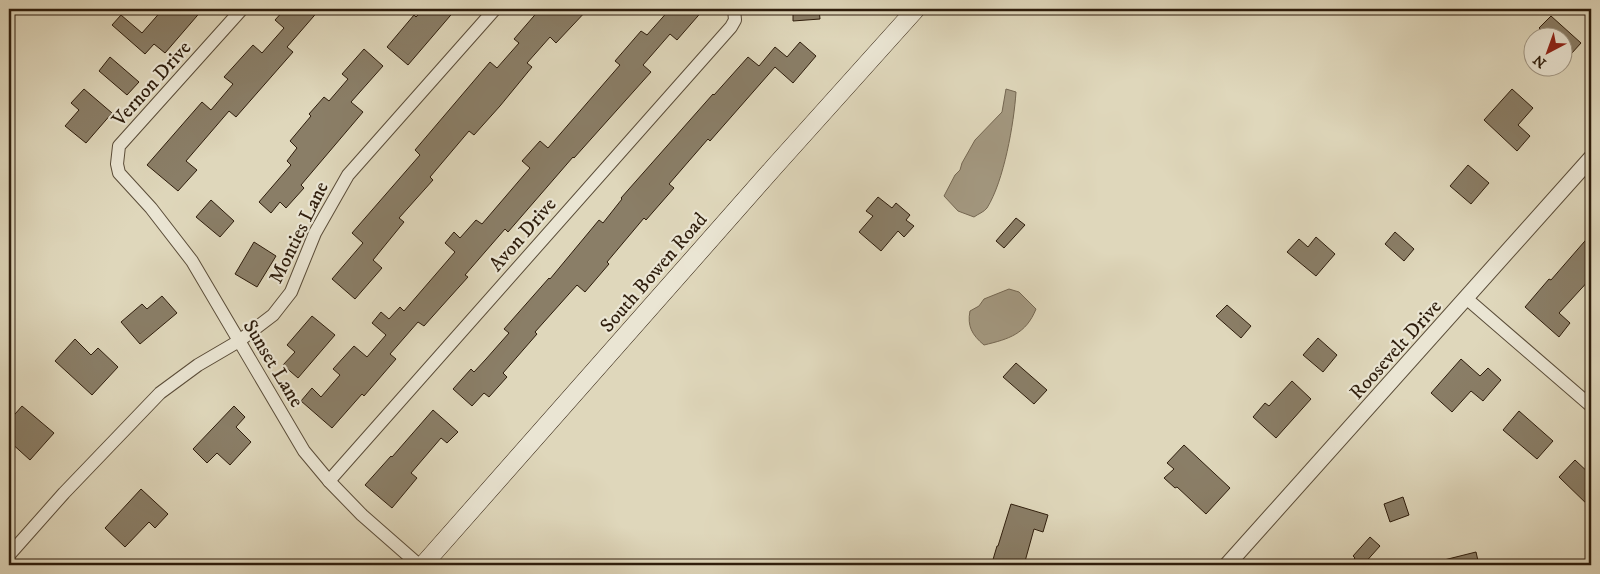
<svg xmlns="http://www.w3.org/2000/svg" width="1600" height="574" font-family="'IM FELL DW Pica',serif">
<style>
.water{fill:#a39880;stroke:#746752}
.building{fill:#8a7e67;stroke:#2e1d0c}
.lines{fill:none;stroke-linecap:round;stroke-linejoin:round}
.minor-casing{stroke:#5a4c38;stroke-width:14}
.tertiary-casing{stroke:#5a4c38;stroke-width:17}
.secondary-casing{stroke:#2e1d0c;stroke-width:19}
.minor{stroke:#eae5d3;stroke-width:12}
.tertiary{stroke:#eae5d3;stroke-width:15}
.secondary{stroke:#eae5d3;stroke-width:18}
.labels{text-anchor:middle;stroke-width:4.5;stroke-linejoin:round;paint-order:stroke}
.street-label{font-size:20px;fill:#2e1d0c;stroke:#eae5d3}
</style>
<rect width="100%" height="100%" fill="#dfd7bb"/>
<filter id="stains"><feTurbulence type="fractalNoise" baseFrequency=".004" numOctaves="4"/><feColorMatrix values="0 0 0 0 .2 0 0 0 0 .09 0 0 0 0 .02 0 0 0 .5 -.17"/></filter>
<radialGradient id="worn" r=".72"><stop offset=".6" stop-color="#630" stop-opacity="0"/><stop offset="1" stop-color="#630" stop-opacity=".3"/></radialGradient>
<!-- water -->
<g class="water">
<path d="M1006,89L1016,92C1014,123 1004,181 987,208C984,212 978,214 974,217L958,211L944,196L955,175L960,170L962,163L975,140L1002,112Z"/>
<path d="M1009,289L1019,292L1036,309C1026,334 1009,339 984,345C972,335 967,326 970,311L979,306L984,299Z"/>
</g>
<!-- building -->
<g class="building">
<path d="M163,9H203L165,53L154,44L145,54L112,25L121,15L142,33Z"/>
<path d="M285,9H320L287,47L293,52L236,117L229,111L186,161L197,170L178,191L147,165L202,102L211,110L233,84L224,77L253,45L262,53L284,28L275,20Z"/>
<path d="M424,9H456L408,65L387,47L414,15L416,17Z"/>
<path d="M540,9H588L556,43L550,37L527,63L532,67L500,106L474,135L469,131L430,177L433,180L399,218L404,222L373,260L382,268L355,299L332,279L363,243L352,233L420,155L415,150L490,62L497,68L519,43L514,39Z"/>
<path d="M670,9H704L677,40L670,34L643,65L651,72L574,158L573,157L508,232L505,229L465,275L468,277L441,307L424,326L418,322L390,354L396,359L364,396L362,394L332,428L301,401L312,388L321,397L340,375L333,369L354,346L367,357L386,335L372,323L381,312L389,319L400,307L404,311L455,252L445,243L454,232L460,238L476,220L482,224L530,168L522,161L540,141L548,148L620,65L615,61L641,31L647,35Z"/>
<path d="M793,9H819L820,19L793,21Z"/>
<path d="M1551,16L1581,43L1562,64V38H1550L1539,28Z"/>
<path d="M800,42L816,56L793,83L775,67L710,141L708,139L669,184L674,188L646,220L644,218L607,262L609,264L585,292L577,285L535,332L537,334L503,373L507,377L489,397L484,393L472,406L453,389L471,369L474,372L486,359L509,333L504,329L549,278L550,279L599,220L603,223L622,199L621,198L713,94L714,95L748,57L759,66L775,47L787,57Z"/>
<path d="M364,49L383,66L351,102L363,112L301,185L304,188L286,208L280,202L271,213L259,202L291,165L287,161L297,148L290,141L311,116L309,114L324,97L329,101L348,79L342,74Z"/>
<path d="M110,57L139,82L127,95L99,71Z"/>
<path d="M84,89L112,113L86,143L65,126L79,110L71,103Z"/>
<path d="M1512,89L1533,108L1518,125L1530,136L1517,151L1484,120Z"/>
<path d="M1468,165L1489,183L1471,204L1450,186Z"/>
<path d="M878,197L892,208L896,203L910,215L906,220L914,226L904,237L898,231L881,251L859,232L873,216L866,211Z"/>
<path d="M211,200L234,221L220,237L196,217Z"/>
<path d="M1016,218L1025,225L1004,248L996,241Z"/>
<path d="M1395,232L1414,249L1404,261L1385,244Z"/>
<path d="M1591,234V278L1559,313L1570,323L1559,337L1525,307L1549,279L1551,280Z"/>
<path d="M1316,237L1335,254L1316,276L1287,252L1299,239L1308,247Z"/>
<path d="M254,242L276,256L257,287L235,274Z"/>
<path d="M162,296L177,313L140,344L121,322L142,304L147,309Z"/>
<path d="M1227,305L1251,326L1241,338L1216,316Z"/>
<path d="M312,316L335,335L298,378L283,365L295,352L287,345Z"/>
<path d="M1318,338L1337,355L1323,372L1303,355Z"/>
<path d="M75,339L91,355L98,348L118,367L92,395L55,361Z"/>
<path d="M1461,359L1480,376L1488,368L1501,380L1483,401L1471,391L1452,412L1431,393Z"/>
<path d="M1016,363L1047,390L1034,404L1003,377Z"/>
<path d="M1292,381L1311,399L1276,438L1253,417L1265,403L1269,406Z"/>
<path d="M22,406L54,433L30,460L9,441V421Z"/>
<path d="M234,406L245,417L236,427L251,442L230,465L217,453L207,463L193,449Z"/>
<path d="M433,410L458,432L447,443L441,438L411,473L417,478L392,508L365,485L391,456L392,457Z"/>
<path d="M1519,411L1553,441L1537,459L1503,430Z"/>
<path d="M1184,445L1230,488L1206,514L1177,487L1175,488L1164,478L1174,469L1167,463Z"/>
<path d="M1575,460L1591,475V508L1559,477Z"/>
<path d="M141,489L168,514L155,528L149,522L125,547L105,528Z"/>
<path d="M1403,497L1409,515L1390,522L1384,504Z"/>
<path d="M1011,504L1048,515L1043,532L1034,529L1024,565H1000L992,563L997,546H998Z"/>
<path d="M1370,537L1380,546L1363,565H1349L1355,558L1353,556Z"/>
<path d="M1476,552L1479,565H1440V561Z"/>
</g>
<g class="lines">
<defs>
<g id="minor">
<path d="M242,9L119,146L117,164L119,173L151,208L192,261L304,451L329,481L362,515L419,565"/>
<path d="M1466,298L1591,406"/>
<path d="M329,481L731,27L735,20L734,9"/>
<path d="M9,555L64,493L160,393L198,365L239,341L273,315L291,292L315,233L348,175L495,9"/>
</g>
<path id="tertiary" d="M1227,565L1591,158"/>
<path id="secondary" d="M423,565L775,166L916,9"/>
</defs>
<!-- minor casing -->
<use href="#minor" class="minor-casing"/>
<!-- tertiary casing -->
<use href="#tertiary" class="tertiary-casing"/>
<!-- secondary casing -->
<use href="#secondary" class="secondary-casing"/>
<!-- minor -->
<use href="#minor" class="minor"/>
<!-- tertiary -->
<use href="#tertiary" class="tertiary"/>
<!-- secondary -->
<use href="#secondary" class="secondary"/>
</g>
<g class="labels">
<!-- street labels -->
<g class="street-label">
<text transform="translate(151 83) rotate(-48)" y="7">Vernon Drive</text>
<text transform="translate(298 232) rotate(-64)" y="7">Monties Lane</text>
<text transform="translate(522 234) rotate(-49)" y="7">Avon Drive</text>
<text transform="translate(653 272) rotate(-49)" y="7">South Bowen Road</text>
<text transform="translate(1395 349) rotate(-48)" y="7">Roosevelt Drive</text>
<text transform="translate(274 363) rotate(59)" y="7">Sunset Lane</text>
</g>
</g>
<!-- margin -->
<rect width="1600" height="574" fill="none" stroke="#dfd7bb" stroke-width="30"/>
<rect x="10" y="10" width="1580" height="554" fill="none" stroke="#2e1d0c" stroke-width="2.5"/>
<rect x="15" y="15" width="1570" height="544" fill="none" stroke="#2e1d0c"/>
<!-- north arrow -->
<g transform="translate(1548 52) rotate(221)"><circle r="24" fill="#eae5d3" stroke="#9f9583"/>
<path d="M0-4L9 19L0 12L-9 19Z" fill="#8f2418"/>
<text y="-8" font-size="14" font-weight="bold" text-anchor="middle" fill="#2e1d0c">N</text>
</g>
<rect width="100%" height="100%" filter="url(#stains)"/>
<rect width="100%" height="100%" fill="url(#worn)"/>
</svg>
